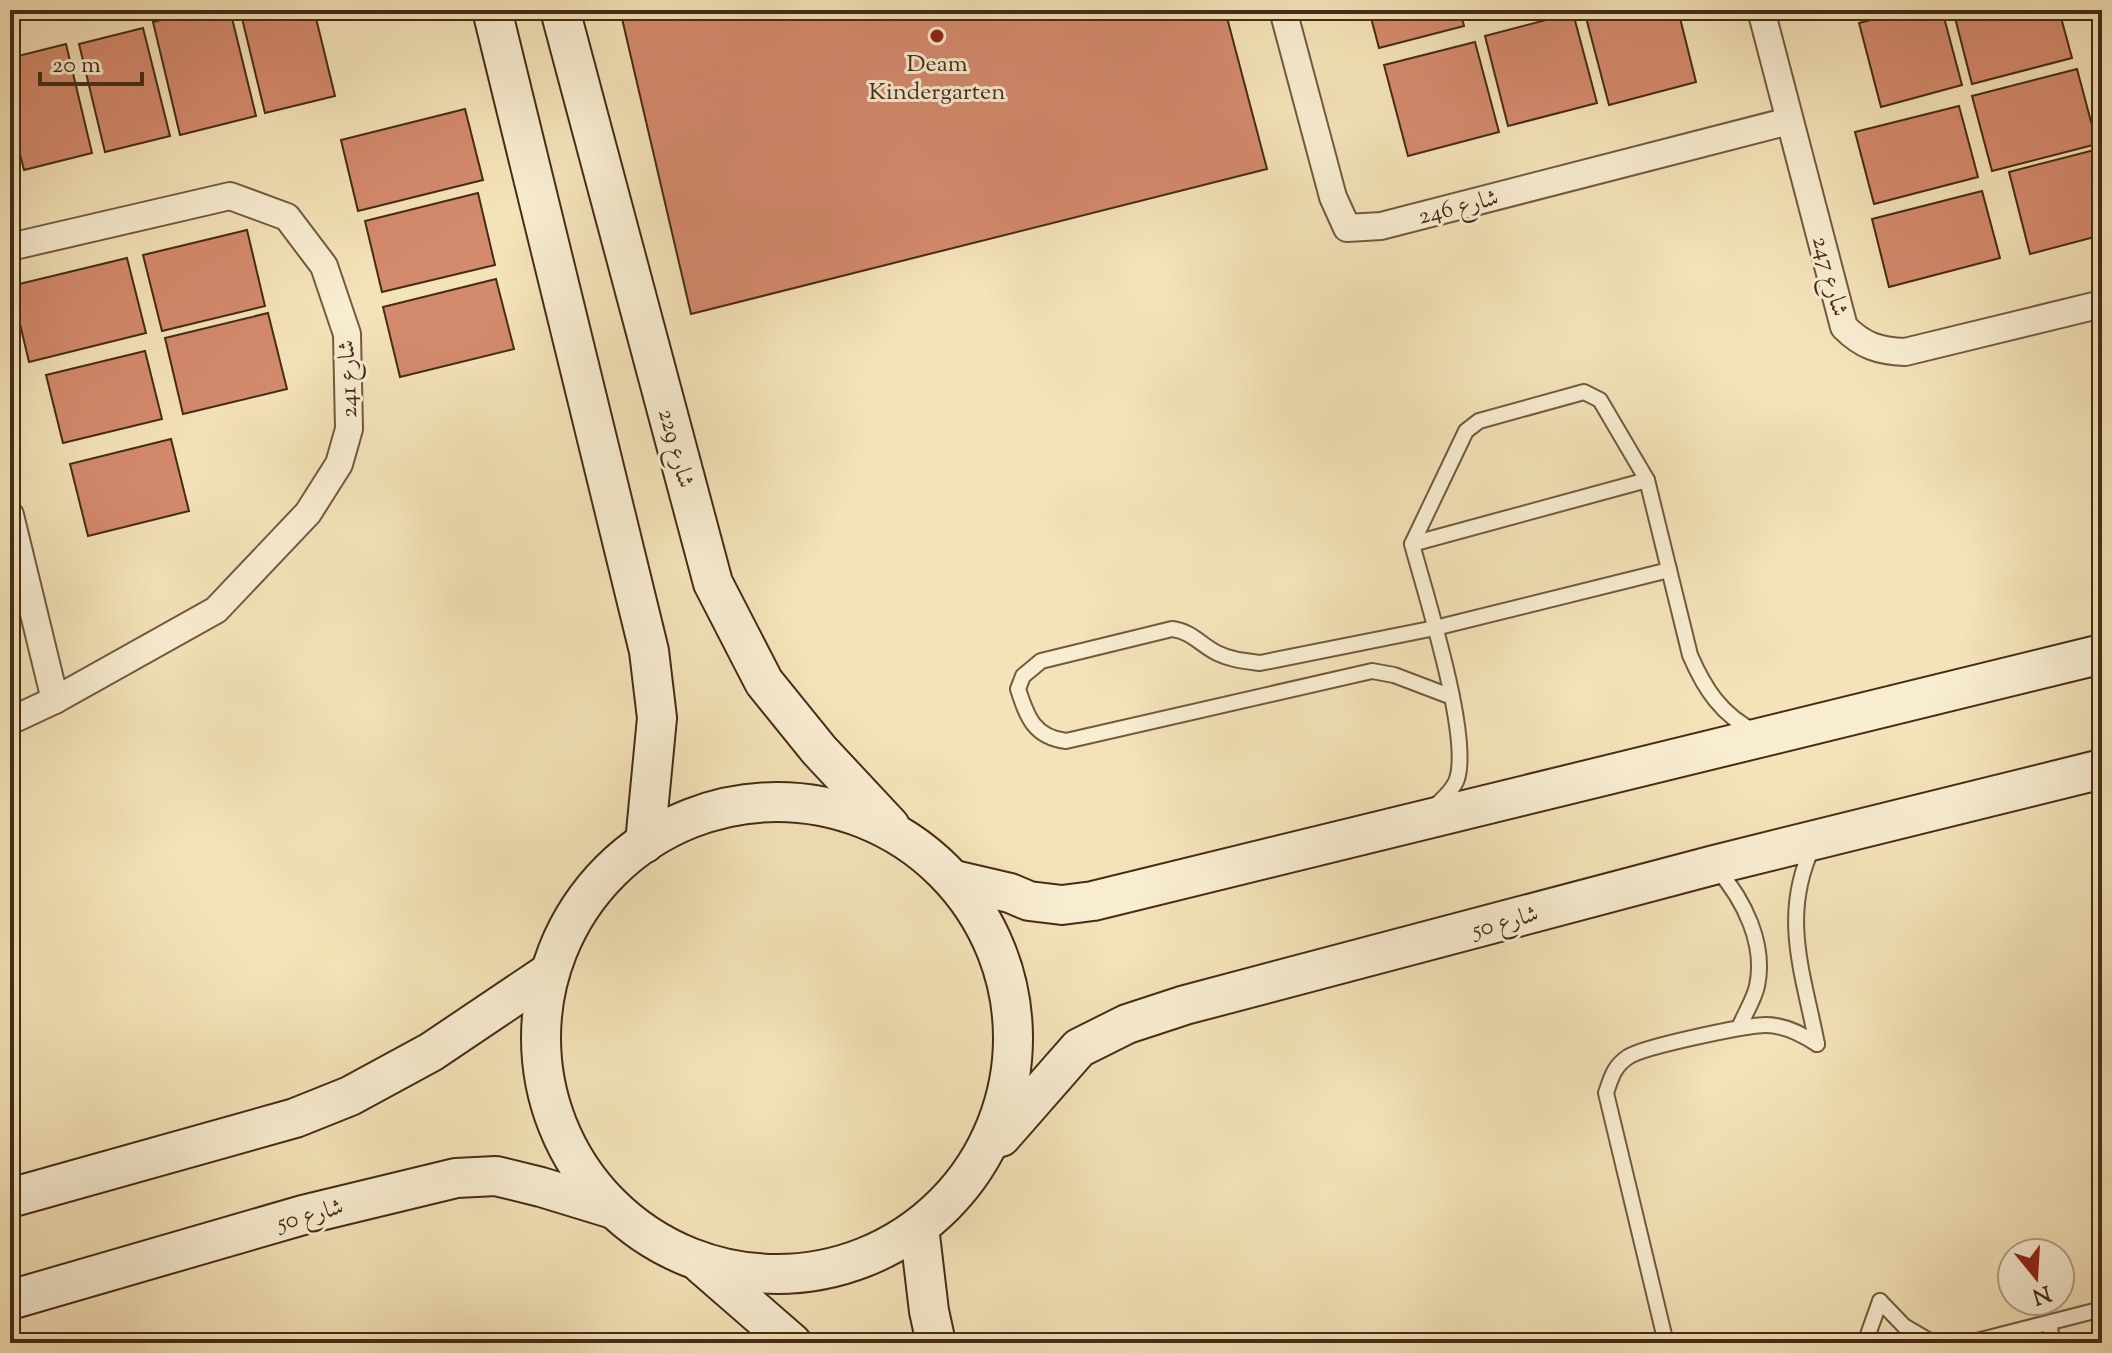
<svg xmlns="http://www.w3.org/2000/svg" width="2112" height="1353" font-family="'Sorts Mill Goudy',Amiri,serif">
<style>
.building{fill:#d48a6d;stroke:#452c16;stroke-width:2}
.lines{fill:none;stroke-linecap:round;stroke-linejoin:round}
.lane-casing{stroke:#715a3e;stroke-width:18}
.street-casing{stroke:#715a3e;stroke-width:30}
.secondary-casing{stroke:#452c16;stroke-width:42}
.lane{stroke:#f8ecd1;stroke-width:14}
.street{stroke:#f8ecd1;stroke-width:26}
.secondary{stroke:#f8ecd1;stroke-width:38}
.poi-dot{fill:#8f2418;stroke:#f8ecd1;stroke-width:3}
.labels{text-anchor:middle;stroke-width:6;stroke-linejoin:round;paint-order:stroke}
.poi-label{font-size:24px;fill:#452c16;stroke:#f8ecd1}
.street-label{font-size:24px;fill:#452c16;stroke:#f8ecd1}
</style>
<rect width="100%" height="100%" fill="#f4e2b8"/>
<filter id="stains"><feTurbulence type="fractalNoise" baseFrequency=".0025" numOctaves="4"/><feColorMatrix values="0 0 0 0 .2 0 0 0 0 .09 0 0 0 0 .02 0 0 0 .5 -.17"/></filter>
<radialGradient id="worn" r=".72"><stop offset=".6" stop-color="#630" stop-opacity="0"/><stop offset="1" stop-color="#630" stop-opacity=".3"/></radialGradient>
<!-- building -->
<g class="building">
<path d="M200,10H230L256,116L180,135L153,22Z"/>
<path d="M240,10H314L335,96L265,113Z"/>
<path d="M620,10H1225L1267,169L691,314Z"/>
<path d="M1369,10H1460L1464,26L1379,48Z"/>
<path d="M1584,10H1678L1696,82L1609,105Z"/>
<path d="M1910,10H1942L1962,85L1881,107L1859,23Z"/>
<path d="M1953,10H2059L2072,58L1972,84Z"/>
<path d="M1573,13L1597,103L1508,126L1485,36Z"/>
<path d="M143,28L170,136L105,152L79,44Z"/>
<path d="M1475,42L1499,132L1408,156L1384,65Z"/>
<path d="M66,44L92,153L24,170L10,115V58Z"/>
<path d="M2077,69L2097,144L1992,171L1972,96Z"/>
<path d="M1959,106L1978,177L1874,204L1855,132Z"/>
<path d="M465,109L483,180L358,211L341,140Z"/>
<path d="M2102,148V235L2030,254L2009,172Z"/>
<path d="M1982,191L2000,258L1889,287L1872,219Z"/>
<path d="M478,193L495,265L382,292L365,221Z"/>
<path d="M247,230L265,306L162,331L143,255Z"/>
<path d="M127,258L146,333L29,362L11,286Z"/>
<path d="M496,279L514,349L400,377L383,307Z"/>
<path d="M268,313L287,389L183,414L165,338Z"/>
<path d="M145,351L162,419L63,443L46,375Z"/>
<path d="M171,439L189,511L88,536L70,464Z"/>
</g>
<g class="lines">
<defs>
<g id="lane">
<path d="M1412,544L1647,480L1690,655C1704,688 1722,716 1756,732"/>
<path d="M1452,697L1394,675L1372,671L1066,741C1034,737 1027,717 1018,689L1023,676L1041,661L1172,629C1191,631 1201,645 1217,653C1231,660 1245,661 1260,663L1435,628L1669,570"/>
<path d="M1434,807C1442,800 1454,788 1457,779C1471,735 1425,593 1412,544L1466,431L1479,421L1584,392L1600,400L1647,480"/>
<path d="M1813,846C1780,916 1803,972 1817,1044"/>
<path d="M1717,869C1744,900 1766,944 1757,986C1754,1000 1744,1015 1739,1028"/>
<path d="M1880,1301L1904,1326L1933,1343"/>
<path d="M2049,1323L2053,1343"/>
<path d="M1666,1343L1606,1093C1611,1078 1614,1066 1628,1057C1642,1047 1746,1025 1766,1025C1784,1025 1802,1034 1817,1044"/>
<path d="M1865,1343L1880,1301"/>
<path d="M1969,1343L2102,1309"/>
</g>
<g id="street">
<path d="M1283,10L1333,197L1347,228L1381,226L1789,121"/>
<path d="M1761,10L1844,327C1863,346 1879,351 1905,352L2102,304"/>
<path d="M10,247L230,196L287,217L324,266L347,334L349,429L339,464L308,513L216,610L55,700L10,721"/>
<path d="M10,515L55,700"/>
</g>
<g id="secondary">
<path d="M492,10L649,651L657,718L645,843"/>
<path d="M560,10L713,583L764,682L819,750L890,826"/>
<circle cx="777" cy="1038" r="236"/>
<path d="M954,880L1010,893L1029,901L1062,905L1093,901L2102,654"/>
<path d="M1001,1137L1079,1048L1127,1024L1185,1005L1714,865L2102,769"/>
<path d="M10,1198L295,1118L350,1096L431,1052L550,972"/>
<path d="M919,1227L929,1311L936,1343"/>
<path d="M702,1265L792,1343"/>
<path d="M10,1300L303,1215L456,1178L496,1176L541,1187L613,1209"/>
</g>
</defs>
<!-- lane casing -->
<use href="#lane" class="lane-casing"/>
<!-- street casing -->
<use href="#street" class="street-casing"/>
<!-- secondary casing -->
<use href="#secondary" class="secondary-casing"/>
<!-- lane -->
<use href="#lane" class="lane"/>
<!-- street -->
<use href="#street" class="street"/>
<!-- secondary -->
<use href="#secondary" class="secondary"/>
</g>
<!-- markers -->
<circle class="poi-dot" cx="937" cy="36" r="8"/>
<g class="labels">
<!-- poi labels -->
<g class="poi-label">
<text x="937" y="71">Deam<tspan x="937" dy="28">Kindergarten</tspan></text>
</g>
<!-- street labels -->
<g class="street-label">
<text transform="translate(1458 206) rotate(-14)" y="8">شارع 246</text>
<text transform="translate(1831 276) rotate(75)" y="8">شارع 247</text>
<text transform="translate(347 379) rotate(-92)" y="8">شارع 241</text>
<text transform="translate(677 448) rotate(75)" y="8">شارع 229</text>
<text transform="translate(1505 921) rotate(-15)" y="8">شارع 50</text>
<text transform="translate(310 1214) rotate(-15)" y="8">شارع 50</text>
</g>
</g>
<!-- margin -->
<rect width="2112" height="1353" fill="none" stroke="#f4e2b8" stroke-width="40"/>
<rect x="12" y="12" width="2088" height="1329" fill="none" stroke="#452c16" stroke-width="4"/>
<rect x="20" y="20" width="2072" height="1313" fill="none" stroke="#452c16" stroke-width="2"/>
<!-- north arrow -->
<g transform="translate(2036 1277) rotate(162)"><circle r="38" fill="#f8ecd1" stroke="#b09f86" stroke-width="2"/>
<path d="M0-6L14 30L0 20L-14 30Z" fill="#8f2418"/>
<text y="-12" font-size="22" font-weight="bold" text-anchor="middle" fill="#452c16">N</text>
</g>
<!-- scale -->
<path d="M40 72v12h102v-12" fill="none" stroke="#452c16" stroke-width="4"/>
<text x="52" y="72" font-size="24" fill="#452c16" stroke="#f8ecd1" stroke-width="6" paint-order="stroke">20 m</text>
<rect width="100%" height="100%" filter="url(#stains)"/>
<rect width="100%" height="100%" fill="url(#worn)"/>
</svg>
